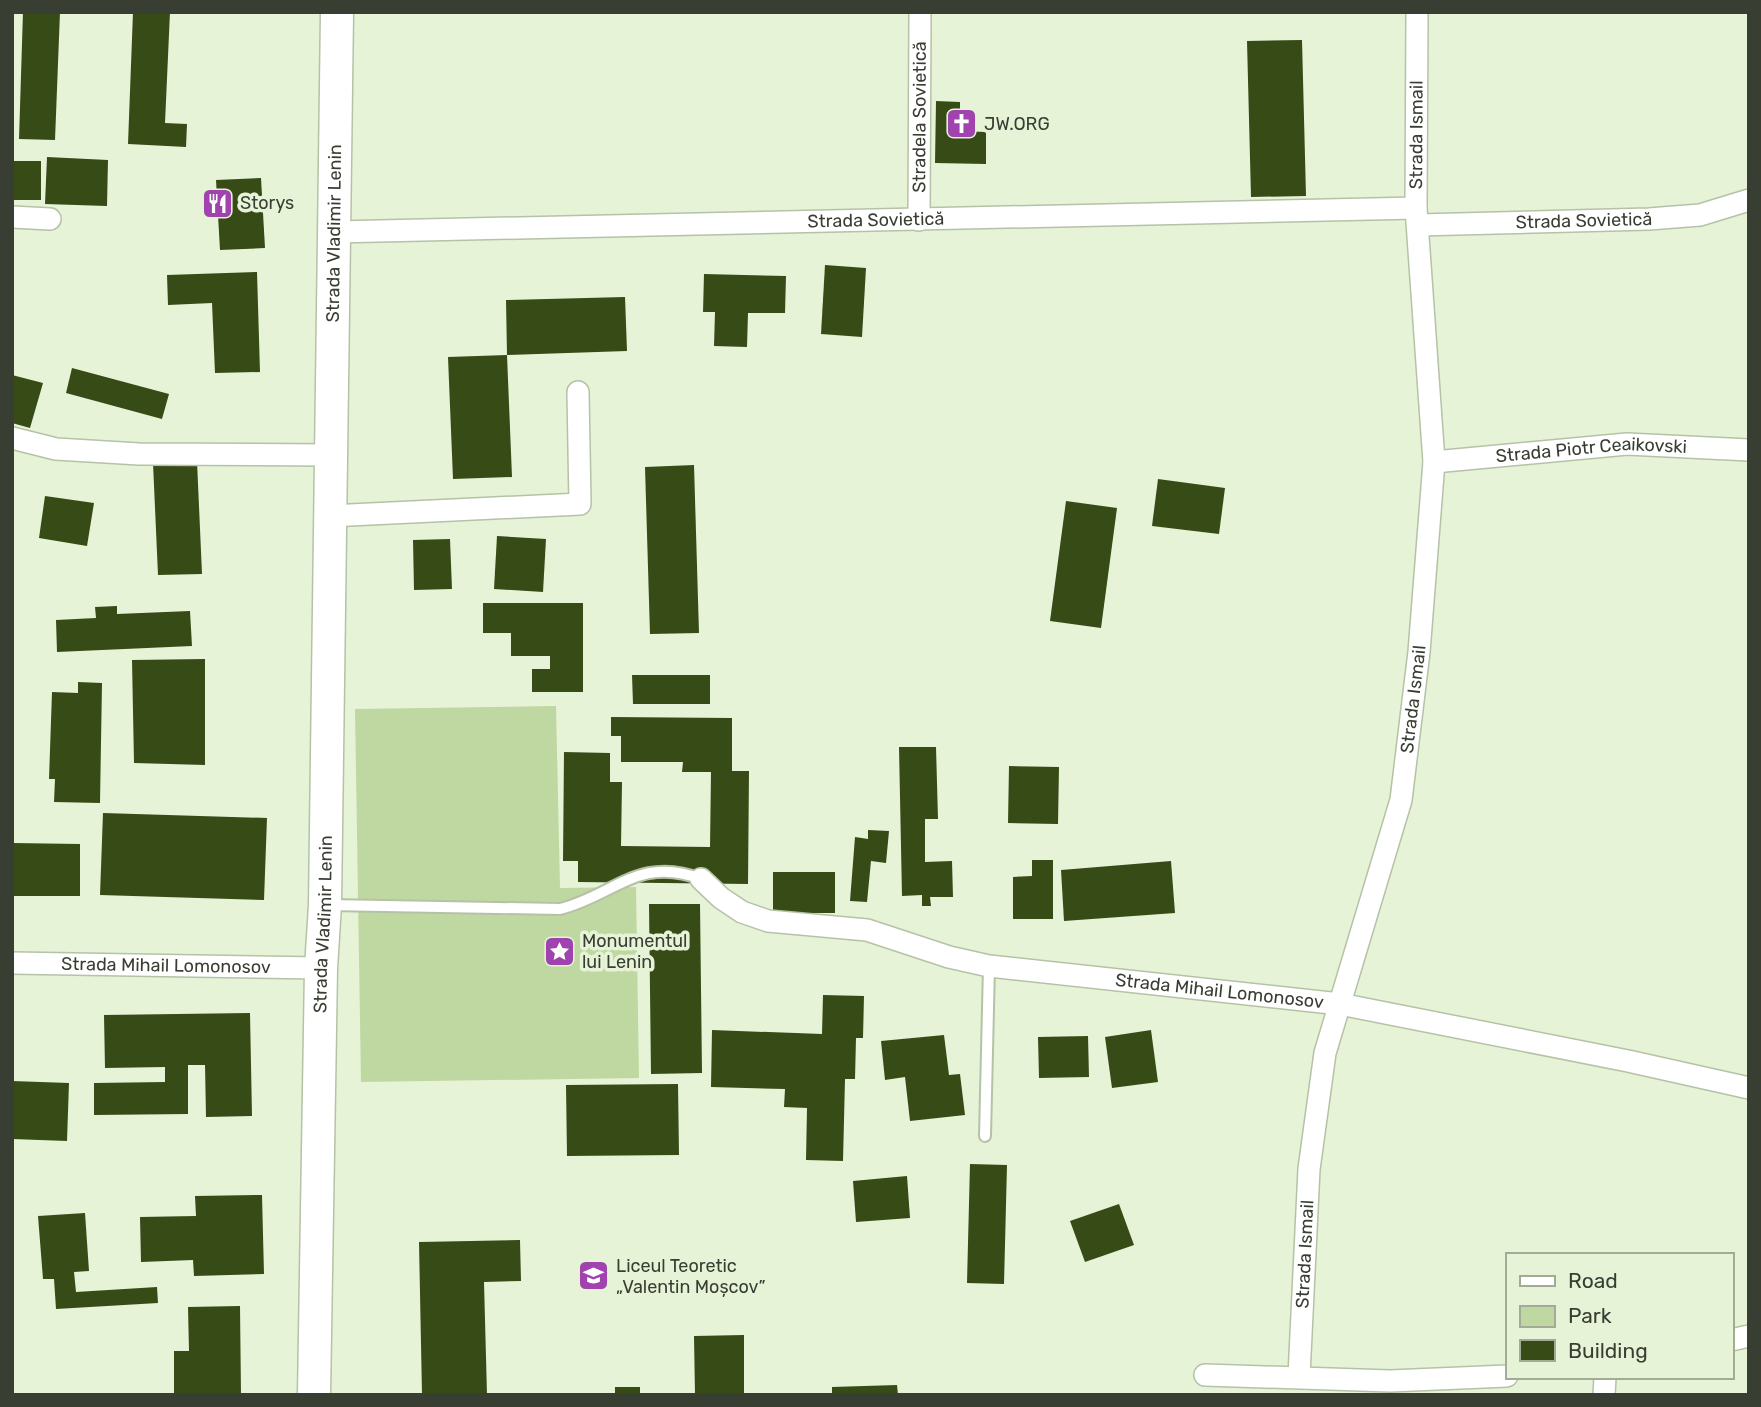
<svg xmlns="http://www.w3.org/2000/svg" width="1761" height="1407" font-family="Rubik,sans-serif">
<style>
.green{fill:#bfd8a1}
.building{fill:#374b17}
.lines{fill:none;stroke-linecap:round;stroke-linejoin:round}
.service-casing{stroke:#b5c2a7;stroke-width:14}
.minor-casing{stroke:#b5c2a7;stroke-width:24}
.primary-casing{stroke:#b5c2a7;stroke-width:35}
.service{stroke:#fff;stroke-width:10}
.minor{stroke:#fff;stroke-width:21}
.primary{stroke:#fff;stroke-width:32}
.labels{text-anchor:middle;stroke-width:7;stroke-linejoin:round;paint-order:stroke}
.street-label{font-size:18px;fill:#393e33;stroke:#e6f3d7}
.poi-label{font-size:18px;fill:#393e33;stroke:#e6f3d7;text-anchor:start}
</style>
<rect width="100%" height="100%" fill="#e6f3d7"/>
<!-- green -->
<path class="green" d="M556,706L560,888L636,887L639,1078L361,1082L355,709Z"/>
<!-- building -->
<g class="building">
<path d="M23,12H60L55,140L19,139Z"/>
<path d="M133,12H170L165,123L187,124L186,147L128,144Z"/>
<path d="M1302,40L1306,196L1251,197L1247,41Z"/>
<path d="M936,101L960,102V131L986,132V164L935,163Z"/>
<path d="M47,157L108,160L107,206L45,204Z"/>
<rect x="12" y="161" width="29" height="39"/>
<path d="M261,178L265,248L220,250L216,180Z"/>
<path d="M825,265L866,268L862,337L821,334Z"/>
<path d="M257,272L260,372L215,373L212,303L168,305L167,275Z"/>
<path d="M704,274L786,276L785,313H748L747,347L714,346L715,312H703Z"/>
<path d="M625,297L627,351L507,355L506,300Z"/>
<path d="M507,355L512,477L453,479L448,357Z"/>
<path d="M72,368L169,394L162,419L66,393Z"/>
<path d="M12,375L43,383L30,428L12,423Z"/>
<path d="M197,461L202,574L158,575L153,463Z"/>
<path d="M694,465L699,633L650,634L645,467Z"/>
<path d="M1158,479L1225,488L1219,534L1152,526Z"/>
<path d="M45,496L94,503L87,546L39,538Z"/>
<path d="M1066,501L1117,508L1101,628L1050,621Z"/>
<path d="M497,536L546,539L543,592L494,589Z"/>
<path d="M450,539L452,589L414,590L413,540Z"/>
<path d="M483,603H583V692H532V669H550V656H511V633H483Z"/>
<path d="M117,606V614L190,611L192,646L57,652L56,620L96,618L95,607Z"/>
<path d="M205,659V765L134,763L132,660Z"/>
<path d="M632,675H710V704H633Z"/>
<path d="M78,682L102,683L100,803L54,802L55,779H49L52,692L78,693Z"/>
<path d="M611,717L732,718V771H749L748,884L578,882V861H563L564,752L610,753V782H622L621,846L710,847L711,772H682L683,762H621V736H611Z"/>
<path d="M899,747H936L938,819H925V862L952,861L953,897H930L931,906H922V895L902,896Z"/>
<path d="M1009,766L1059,767L1058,824L1008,823Z"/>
<path d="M103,813L267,818L264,900L100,895Z"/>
<path d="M868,830L889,831L886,863L871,861L867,902L850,901L855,837L868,839Z"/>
<path d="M12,843L80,844V896H12Z"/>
<path d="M1032,860H1053V919H1013V877L1032,876Z"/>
<path d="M1171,861L1175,913L1064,921L1061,870Z"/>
<rect x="773" y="872" width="62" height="41"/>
<path d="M649,904H700L702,1073L651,1074Z"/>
<path d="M823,995L864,996L863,1038H856L855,1079H845L843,1161L806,1160L807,1108L784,1107L785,1089L711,1087L712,1030L822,1034Z"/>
<path d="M250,1013L252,1116L206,1117L205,1065H188V1114L94,1115V1083L165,1082V1067L105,1068L104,1015Z"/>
<path d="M1151,1030L1158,1082L1112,1088L1105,1037Z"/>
<path d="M944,1035L949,1075L960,1074L965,1115L910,1121L905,1077L885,1080L881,1041Z"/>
<path d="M1088,1036L1089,1077L1039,1078L1038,1037Z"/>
<path d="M12,1081L69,1083L67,1141L12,1139Z"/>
<path d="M678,1084L679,1155L567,1156L566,1085Z"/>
<path d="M970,1164L1007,1165L1004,1284L967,1283Z"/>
<path d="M907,1176L910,1218L856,1222L853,1181Z"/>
<path d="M262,1195L264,1274L194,1276L193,1260L141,1262L140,1217L196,1216L195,1196Z"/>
<path d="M1119,1204L1134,1245L1085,1262L1070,1221Z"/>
<path d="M85,1213L89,1271L74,1272L76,1292L157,1287L158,1303L56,1309L54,1279H43L38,1216Z"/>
<path d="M520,1240L521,1281L484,1282L487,1395H422L419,1242Z"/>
<path d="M240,1306L241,1395H174V1351H189L188,1307Z"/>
<path d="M744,1335V1395H695L694,1336Z"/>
<path d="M897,1385L898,1395H832V1387Z"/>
<rect x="615" y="1387" width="25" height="8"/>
</g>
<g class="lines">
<defs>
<g id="service">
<path d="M328,905L560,909C613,896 639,855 701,879"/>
<path d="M985,1136L989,966"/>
</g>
<g id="minor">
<path d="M12,217L50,219"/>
<path id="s1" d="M919,220L920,12"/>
<path id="s2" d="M1418,225L1649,219L1700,215L1749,200"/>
<path id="s3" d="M335,232L1416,208"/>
<path d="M12,438L56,449L139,454L330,455"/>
<path id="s4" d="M1434,462L1627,444L1749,450"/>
<path d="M329,516L580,504L578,392"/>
<path id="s5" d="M701,879L721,898L742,912L768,921L867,930L949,957L989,966L1340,1004L1628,1061L1749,1088"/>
<path id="s6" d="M12,963L321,968"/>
<path d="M1731,1340L1749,1336"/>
<path d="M1205,1375L1390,1381L1507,1376"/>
<path id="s7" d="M1299,1376L1309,1169L1325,1053L1401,800L1419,652L1434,462L1416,208L1417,12"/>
<path d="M1604,1395L1605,1377"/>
</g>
<g id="primary">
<path id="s8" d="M314,1395L321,968L325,905L337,12"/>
</g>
</defs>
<!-- service casing -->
<use href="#service" class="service-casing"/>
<!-- minor casing -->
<use href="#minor" class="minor-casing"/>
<!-- primary casing -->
<use href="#primary" class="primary-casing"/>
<!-- service -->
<use href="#service" class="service"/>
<!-- minor -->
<use href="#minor" class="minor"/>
<!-- primary -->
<use href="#primary" class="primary"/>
</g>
<!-- icons -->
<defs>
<symbol id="church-square" viewBox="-11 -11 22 22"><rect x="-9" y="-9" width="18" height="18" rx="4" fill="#a043ae" stroke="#e6f3d7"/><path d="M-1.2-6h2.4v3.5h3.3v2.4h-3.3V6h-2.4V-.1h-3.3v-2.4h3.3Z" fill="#fff"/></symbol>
<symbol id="restaurant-square" viewBox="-11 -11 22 22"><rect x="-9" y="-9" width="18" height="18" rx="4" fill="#a043ae" stroke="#e6f3d7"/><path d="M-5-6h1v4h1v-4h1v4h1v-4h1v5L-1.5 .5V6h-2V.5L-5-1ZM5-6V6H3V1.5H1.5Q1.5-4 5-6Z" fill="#fff"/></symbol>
<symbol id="sight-square" viewBox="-11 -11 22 22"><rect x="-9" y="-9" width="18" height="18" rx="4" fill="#a043ae" stroke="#e6f3d7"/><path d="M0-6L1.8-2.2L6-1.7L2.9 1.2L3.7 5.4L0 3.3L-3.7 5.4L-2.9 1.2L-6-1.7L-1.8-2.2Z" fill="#fff"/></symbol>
<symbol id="school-square" viewBox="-11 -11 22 22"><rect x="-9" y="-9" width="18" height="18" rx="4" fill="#a043ae" stroke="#e6f3d7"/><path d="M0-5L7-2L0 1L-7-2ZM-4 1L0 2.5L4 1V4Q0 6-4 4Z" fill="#fff"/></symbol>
</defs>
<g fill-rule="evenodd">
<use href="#church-square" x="944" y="106" width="35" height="35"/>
<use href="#restaurant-square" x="200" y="186" width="35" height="35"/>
<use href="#sight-square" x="542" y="934" width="35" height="35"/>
<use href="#school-square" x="576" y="1258" width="35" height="35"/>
</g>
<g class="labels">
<!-- street labels -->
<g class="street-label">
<text dy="6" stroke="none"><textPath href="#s1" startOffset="103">Stradela Sovietică</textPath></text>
<text dy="6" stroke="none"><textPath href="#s7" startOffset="1256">Strada Ismail</textPath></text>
<text dy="6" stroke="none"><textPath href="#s2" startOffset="166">Strada Sovietică</textPath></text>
<text dy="6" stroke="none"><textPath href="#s3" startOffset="541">Strada Sovietică</textPath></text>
<text dy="6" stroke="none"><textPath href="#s8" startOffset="1162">Strada Vladimir Lenin</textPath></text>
<text dy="6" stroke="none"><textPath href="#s4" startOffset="158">Strada Piotr Ceaikovski</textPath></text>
<text dy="6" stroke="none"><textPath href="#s7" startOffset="690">Strada Ismail</textPath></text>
<text dy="6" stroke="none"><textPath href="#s8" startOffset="471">Strada Vladimir Lenin</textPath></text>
<text dy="6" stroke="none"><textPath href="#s6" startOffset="154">Strada Mihail Lomonosov</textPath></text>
<text dy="6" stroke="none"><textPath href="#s5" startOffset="539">Strada Mihail Lomonosov</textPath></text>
<text dy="6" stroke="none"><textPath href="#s7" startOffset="122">Strada Ismail</textPath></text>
</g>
<!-- poi labels -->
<g class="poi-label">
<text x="984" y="130">JW.ORG</text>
<text x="240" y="209">Storys</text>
<text x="582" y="947">Monumentul<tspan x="582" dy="21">lui Lenin</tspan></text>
<text x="616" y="1272">Liceul Teoretic<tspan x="616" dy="21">„Valentin Moșcov”</tspan></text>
</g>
</g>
<!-- border -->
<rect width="1761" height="1407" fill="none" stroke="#393e33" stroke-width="28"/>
<!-- legend -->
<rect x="1506" y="1253" width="228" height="126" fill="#e6f3d7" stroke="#a1ab95" stroke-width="2"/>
<rect x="1520" y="1276" width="35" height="10" fill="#ffffff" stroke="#a1ab95" stroke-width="2"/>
<text x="1568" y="1288" font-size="21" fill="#393e33">Road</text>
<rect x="1520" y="1306" width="35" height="21" fill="#bfd8a1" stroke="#a1ab95" stroke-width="2"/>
<text x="1568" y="1323" font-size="21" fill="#393e33">Park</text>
<rect x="1520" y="1340" width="35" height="21" fill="#374b17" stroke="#a1ab95" stroke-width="2"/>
<text x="1568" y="1358" font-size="21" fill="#393e33">Building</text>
</svg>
